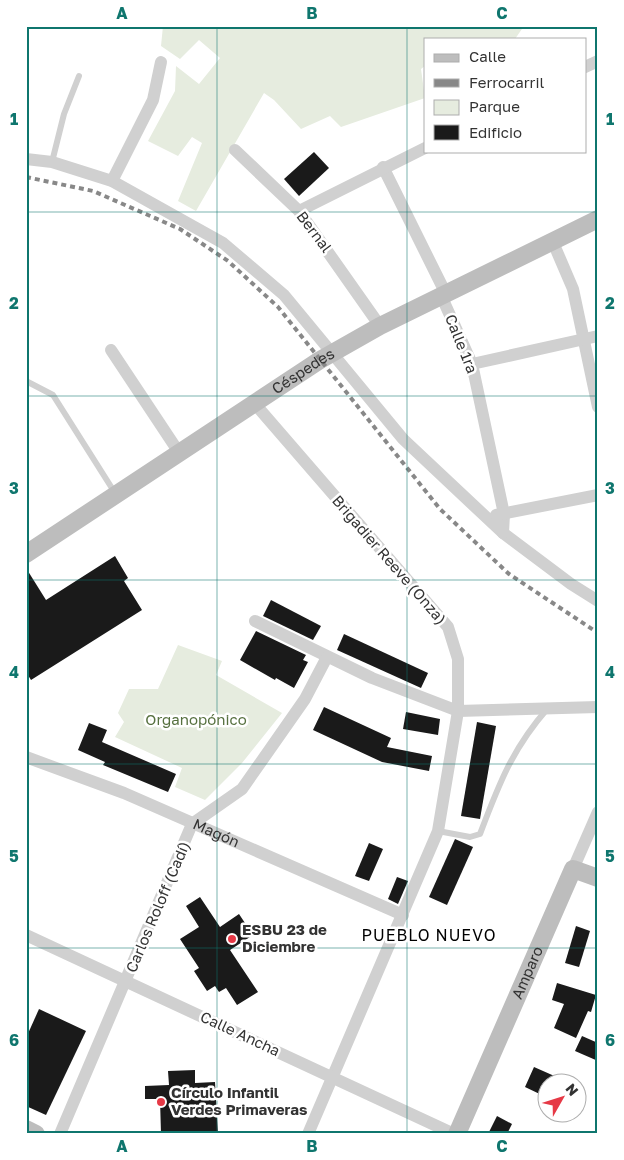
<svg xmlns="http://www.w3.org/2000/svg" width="624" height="1160" font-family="'Golos Text',sans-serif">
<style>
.green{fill:#e6ecdf}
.building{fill:#1a1a1a}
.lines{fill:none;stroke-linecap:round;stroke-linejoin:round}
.lane{stroke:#d0d0d0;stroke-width:6}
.street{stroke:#d0d0d0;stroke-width:12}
.secondary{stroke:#bdbdbd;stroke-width:18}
.rail{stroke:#888;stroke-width:4;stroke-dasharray:5 4;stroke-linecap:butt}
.grid{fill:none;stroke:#0f766e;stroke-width:1;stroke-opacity:0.55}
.poi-dot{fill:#e63946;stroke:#fff;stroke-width:2}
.labels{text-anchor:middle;stroke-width:5;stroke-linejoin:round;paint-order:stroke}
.street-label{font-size:15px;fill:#333;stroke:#fff}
.park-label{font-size:15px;fill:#56703f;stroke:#fff}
.poi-label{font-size:15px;font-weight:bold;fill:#333;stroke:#fff;text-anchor:start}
.neighbourhood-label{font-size:16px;letter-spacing:1px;fill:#000;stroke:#fff}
.neatline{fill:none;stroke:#0f766e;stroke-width:2}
.grid-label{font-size:16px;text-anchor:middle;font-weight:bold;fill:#0f766e}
</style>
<rect width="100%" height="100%" fill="#fff"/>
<!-- green -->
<g class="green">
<path d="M163,26H524L515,39H425V66L421,69L425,98L341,127L330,116L301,129L274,100L264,93L196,211L178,201L202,143L192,137L178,156L148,141L175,91L176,66L199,84L220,58L199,40L180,59L161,46Z"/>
<path d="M178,645L222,661L216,675L282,713L242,763L205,800L175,787L182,768L115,737L124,722L118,713L129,689H158Z"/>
</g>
<!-- building -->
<g class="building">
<path d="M314,152L329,168L299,196L284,179Z"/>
<path d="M115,556L128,578L124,581L142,610L31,680L26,672V568L46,600Z"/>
<path d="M271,600L321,626L313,640L263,616Z"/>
<path d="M256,631L306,655L303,660L308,662L294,688L276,678L275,680L240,660Z"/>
<path d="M344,634L428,673L421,688L337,650Z"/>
<path d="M324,707L391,738L387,747L432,756L429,771L382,762L313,730Z"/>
<path d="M406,712L440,719L438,735L403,729Z"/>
<path d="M477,722L496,726L480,819L461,816Z"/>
<path d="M89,723L107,730L102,742L176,774L168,792L103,765L105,762L78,750Z"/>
<path d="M455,839L473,847L447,905L429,897Z"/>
<path d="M369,843L383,849L369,881L355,876Z"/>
<path d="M397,877L408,881L398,904L388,899Z"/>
<path d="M200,897L220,927L239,914L253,935L230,950L258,992L237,1005L226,988L219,992L215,986L207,991L194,971L199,968L180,939L199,927L186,906Z"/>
<path d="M576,926L590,931L579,967L565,963Z"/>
<path d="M557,983L596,995L591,1012L588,1011L576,1038L554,1028L564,1004L552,1000Z"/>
<path d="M39,1009L86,1031L46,1115L26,1106V1038Z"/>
<path d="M582,1036L598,1043V1061L575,1051Z"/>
<path d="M534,1067L568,1082H546V1097L525,1087Z"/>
<path d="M195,1070V1083L215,1082L218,1134H161L160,1099H145V1086L169,1085L168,1071Z"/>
<path d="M497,1116L512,1124L507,1134H488Z"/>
</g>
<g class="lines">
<!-- lane -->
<g class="lane">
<path d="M52,162L64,114L79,76"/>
<path d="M26,381L53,395L115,493"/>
<path d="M438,831L470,837L480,834C499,784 512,749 548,708"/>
</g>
<!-- street -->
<g class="street">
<path d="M585,67L598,61"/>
<path d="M235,150L299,211L380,326"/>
<path d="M26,159L52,162L112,181L223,243L284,295L403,439L503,533L571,584L598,601"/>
<path d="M383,167L446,294L444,302L472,364L504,514L503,533"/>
<path d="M112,181L153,100L161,62"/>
<path d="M299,211L425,148"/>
<path d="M552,240L573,289L598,407"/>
<path d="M111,350L180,454"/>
<path d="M472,364L598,336"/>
<path d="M255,404L448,627L458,659V711L438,831L308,1134"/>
<path d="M496,515L598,495"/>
<path d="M255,621L372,678L458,711L598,707"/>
<path id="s1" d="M26,757L124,793L403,915"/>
<path d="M573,869L598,812"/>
<path d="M26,935L454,1134"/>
<path d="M60,1134L192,824L242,789L305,699L327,657"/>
</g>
<!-- secondary -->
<g class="secondary">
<path id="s2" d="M26,554L320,360L380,326L598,219"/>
<path d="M26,1129L36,1134"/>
<path id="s3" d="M457,1134L573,869L598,878"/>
</g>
<!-- rail -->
<path class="rail" d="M26,177L93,191L180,229L228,261L278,307L440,509L509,574L598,633"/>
</g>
<!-- grid -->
<path class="grid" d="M217,26V1134M407,26V1134M26,212H598M26,396H598M26,580H598M26,764H598M26,948H598"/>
<!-- markers -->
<g class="poi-dot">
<circle cx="232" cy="939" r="5"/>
<circle cx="161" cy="1102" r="5"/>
</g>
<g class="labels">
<!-- street labels -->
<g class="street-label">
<text transform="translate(314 232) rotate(53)" y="5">Bernal</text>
<text transform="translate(461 344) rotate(68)" y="5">Calle 1ra</text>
<text dy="5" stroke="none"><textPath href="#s2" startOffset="332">Céspedes</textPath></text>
<text transform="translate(389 560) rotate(49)" y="5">Brigadier Reeve (Onza)</text>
<text dy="5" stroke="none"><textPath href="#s1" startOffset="205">Magón</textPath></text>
<text transform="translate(158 907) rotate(-67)" y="5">Carlos Roloff (Cadí)</text>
<text dy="5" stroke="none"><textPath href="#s3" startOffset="176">Amparo</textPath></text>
<text transform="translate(240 1034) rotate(25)" y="5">Calle Ancha</text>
</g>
<!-- park labels -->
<g class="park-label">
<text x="196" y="725">Organopónico</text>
</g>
<!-- poi labels -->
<g class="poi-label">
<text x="242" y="935">ESBU 23 de<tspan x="242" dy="17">Diciembre</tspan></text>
<text x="171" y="1098">Círculo Infantil<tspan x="171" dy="17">Verdes Primaveras</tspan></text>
</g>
<!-- neighbourhood labels -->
<g class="neighbourhood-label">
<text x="429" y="941">PUEBLO NUEVO</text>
</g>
</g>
<!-- border -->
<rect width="624" height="1160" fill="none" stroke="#ffffff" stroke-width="55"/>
<!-- legend -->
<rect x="424" y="38" width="162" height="115" fill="#ffffff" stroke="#adadad"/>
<rect x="434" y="54" width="25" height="8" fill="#bdbdbd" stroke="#adadad"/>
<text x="469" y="62" font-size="15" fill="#333333">Calle</text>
<rect x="434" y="79" width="25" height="8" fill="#888888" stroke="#adadad"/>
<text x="469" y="88" font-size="15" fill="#333333">Ferrocarril</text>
<rect x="434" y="100" width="25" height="15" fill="#e6ecdf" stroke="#adadad"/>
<text x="469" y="112" font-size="15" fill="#333333">Parque</text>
<rect x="434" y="125" width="25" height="15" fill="#1a1a1a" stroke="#adadad"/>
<text x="469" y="138" font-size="15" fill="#333333">Edificio</text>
<!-- north arrow -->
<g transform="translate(562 1098) rotate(51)"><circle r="24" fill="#ffffff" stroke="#adadad"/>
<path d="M0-4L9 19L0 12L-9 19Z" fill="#e63946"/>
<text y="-8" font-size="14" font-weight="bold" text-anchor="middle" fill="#333333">N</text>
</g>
<rect x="28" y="28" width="568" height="1104" class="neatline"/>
<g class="grid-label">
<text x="122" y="19">A</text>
<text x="312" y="19">B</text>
<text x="502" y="19">C</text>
<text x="14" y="125">1</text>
<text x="610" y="125">1</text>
<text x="14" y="309">2</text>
<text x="610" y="309">2</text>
<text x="14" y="494">3</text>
<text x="610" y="494">3</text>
<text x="14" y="678">4</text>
<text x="610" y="678">4</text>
<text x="14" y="862">5</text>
<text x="610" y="862">5</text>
<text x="14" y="1046">6</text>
<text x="610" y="1046">6</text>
<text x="122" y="1152">A</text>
<text x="312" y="1152">B</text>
<text x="502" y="1152">C</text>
</g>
</svg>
